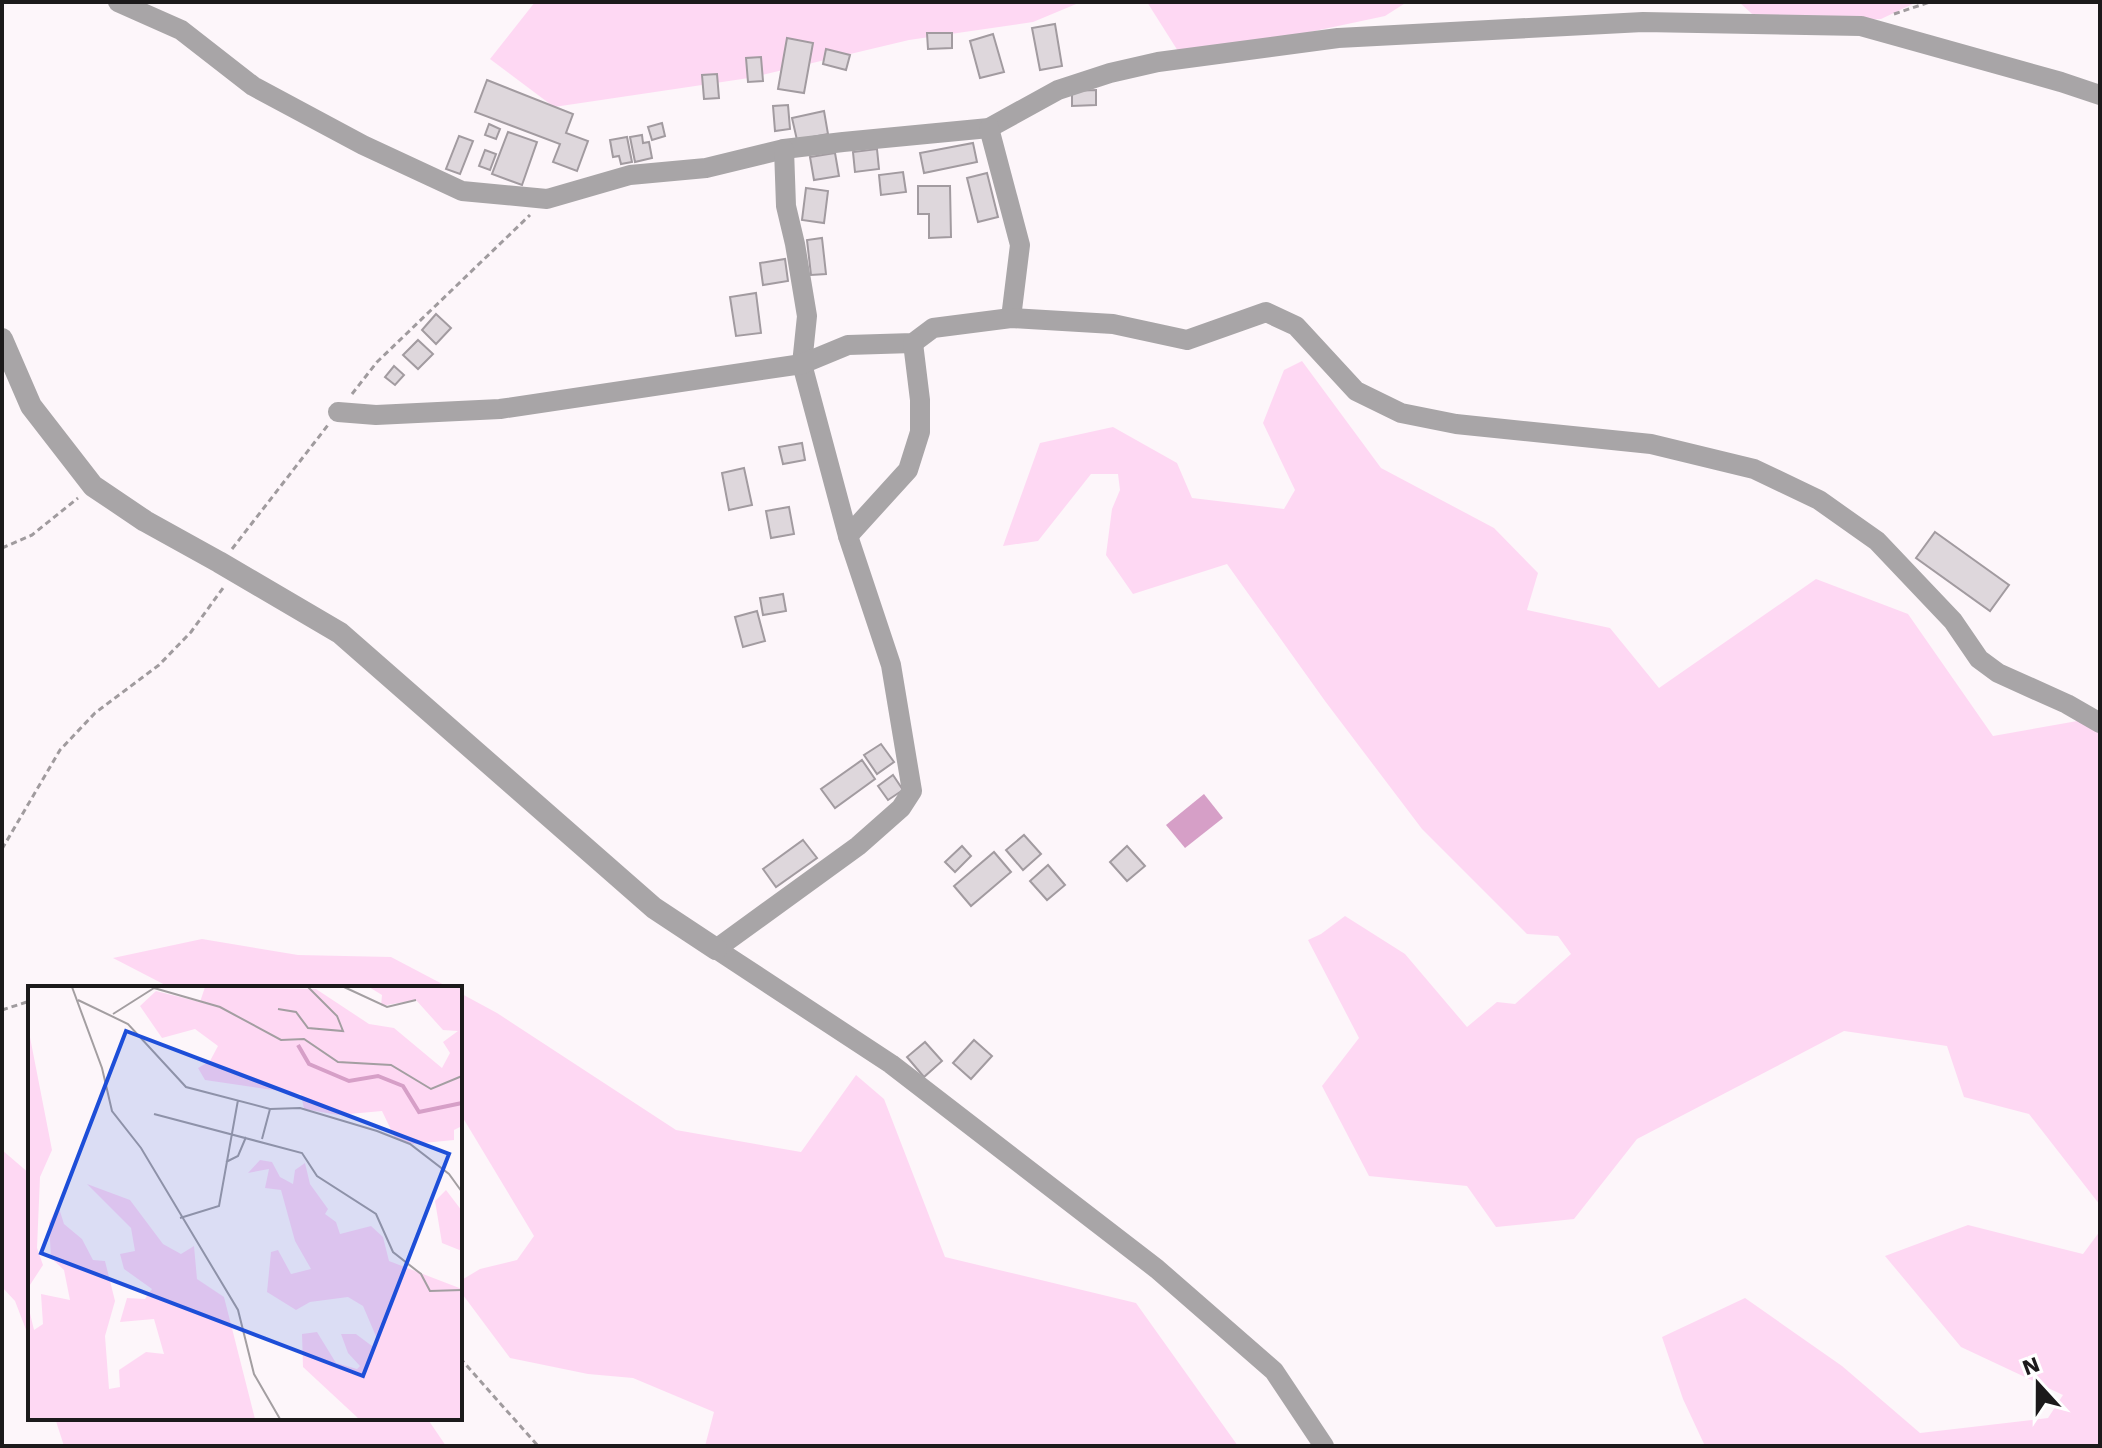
<svg xmlns="http://www.w3.org/2000/svg" width="2102" height="1448" font-family="'Work Sans',sans-serif">
<style>
.green{fill:#fed8f3}
.water{fill:#d69fc7}
.building{fill:#ded7dc;stroke:#a29ba0;stroke-width:2}
.lines{fill:none;stroke-linecap:round;stroke-linejoin:round}
.path{stroke:#a09b9e;stroke-width:3;stroke-dasharray:6 4;stroke-linecap:butt}
.minor{stroke:#a8a5a7;stroke-width:20}
.tertiary{stroke:#a8a5a7;stroke-width:22}
.inset-river{fill:none;stroke:#d69fc7;stroke-width:4}
.inset-road{fill:none;stroke:#a39ea1;stroke-width:2}
.view{fill:#1d4ed8;fill-opacity:0.15;stroke:#1d4ed8;stroke-width:4}
.inset-edge{fill:none;stroke:#1c1a1b;stroke-width:4}
</style>
<rect width="100%" height="100%" fill="#fdf6fa"/>
<!-- green -->
<g class="green">
<path d="M535,2H1081L1033,22L909,40L749,78L554,107L490,59Z"/>
<path d="M1147,2H1407L1385,16L1183,59Z"/>
<path d="M1739,2H1917L1881,19L1763,24Z"/>
<path d="M1302,361L1381,468L1494,528L1538,573L1527,610L1610,628L1659,688L1816,579L1908,614L1993,736L2100,717V1205L2029,1114L1964,1097L1947,1046L1844,1031L1637,1139L1574,1219L1496,1227L1467,1186L1369,1176L1322,1086L1359,1038L1308,940L1321,934L1345,916L1405,954L1467,1027L1497,1002L1515,1004L1571,954L1558,936L1527,934L1422,829L1325,701L1227,564L1133,594L1106,555L1112,509L1120,490L1118,474H1091L1038,541L1003,546L1040,443L1113,427L1177,463L1192,498L1284,509L1295,490L1263,423L1284,370Z"/>
<path d="M202,939L298,955L391,957L450,988H171L113,958Z"/>
<path d="M460,993L497,1013L676,1130L801,1152L856,1075L884,1099L945,1257L1136,1303L1238,1446H705L714,1412L633,1378L588,1374L510,1358L460,1291V1281L480,1269L517,1260L534,1236L460,1113Z"/>
<path d="M2,1150L30,1174V1340L15,1301L2,1287Z"/>
<path d="M1968,1225L2083,1254L2100,1231V1446H1705L1683,1399L1662,1337L1745,1298L1842,1366L1920,1433L2048,1418L2063,1395L1961,1347L1885,1256Z"/>
<path d="M55,1418H427L446,1446H64Z"/>
</g>
<!-- water -->
<path class="water" d="M1204,794L1223,818L1185,848L1166,825Z"/>
<!-- building -->
<g class="building">
<path d="M1055,24L1062,66L1040,70L1032,28Z"/>
<path d="M927,33H952V48L928,49Z"/>
<path d="M993,34L1004,72L980,78L970,41Z"/>
<path d="M787,38L813,43L804,93L778,89Z"/>
<path d="M826,49L850,55L846,70L823,64Z"/>
<path d="M761,57L763,81L748,82L746,58Z"/>
<path d="M717,74L719,98L704,99L702,75Z"/>
<path d="M487,80L573,114L566,133L588,141L577,171L553,162L560,144L475,112Z"/>
<path d="M1096,90V105L1072,106V91Z"/>
<path d="M788,105L790,129L775,131L773,106Z"/>
<path d="M824,111L828,134L797,140L792,118Z"/>
<path d="M662,123L665,136L652,140L648,127Z"/>
<path d="M489,124L500,129L496,139L485,135Z"/>
<path d="M508,132L537,142L522,185L492,174Z"/>
<path d="M642,135L643,143L649,142L652,158L635,162L630,137Z"/>
<path d="M459,136L473,141L460,174L446,169Z"/>
<path d="M627,137L632,162L621,164L619,156L613,157L610,140Z"/>
<path d="M973,143L977,162L924,173L920,153Z"/>
<path d="M877,149L879,169L855,172L853,152Z"/>
<path d="M485,150L496,154L490,170L479,166Z"/>
<path d="M835,153L839,176L814,180L810,157Z"/>
<path d="M903,172L906,192L881,195L879,175Z"/>
<path d="M987,173L998,217L978,222L967,178Z"/>
<path d="M918,186H950L951,237L929,238V214H918Z"/>
<path d="M806,188L828,191L824,223L802,220Z"/>
<path d="M822,238L826,274L811,275L807,240Z"/>
<path d="M785,259L788,281L763,285L760,263Z"/>
<path d="M756,293L761,333L736,336L730,297Z"/>
<path d="M436,314L451,328L436,344L422,330Z"/>
<path d="M418,340L433,354L418,369L403,355Z"/>
<path d="M394,366L404,375L395,385L385,377Z"/>
<path d="M802,443L805,460L783,464L779,447Z"/>
<path d="M744,468L752,505L729,510L722,473Z"/>
<path d="M789,507L794,534L771,538L766,511Z"/>
<path d="M1935,532L2009,585L1990,611L1916,558Z"/>
<path d="M783,594L786,611L763,615L760,598Z"/>
<path d="M757,611L765,641L743,647L735,617Z"/>
<path d="M881,744L894,762L877,774L864,755Z"/>
<path d="M862,760L875,779L835,808L821,789Z"/>
<path d="M893,775L903,790L888,800L878,786Z"/>
<path d="M1024,835L1041,854L1023,870L1006,850Z"/>
<path d="M803,840L817,858L776,887L763,869Z"/>
<path d="M962,846L971,856L955,872L945,862Z"/>
<path d="M1127,846L1145,866L1127,881L1110,862Z"/>
<path d="M994,852L1011,872L971,906L954,886Z"/>
<path d="M1048,865L1065,885L1047,900L1030,881Z"/>
<path d="M974,1040L992,1056L971,1079L953,1063Z"/>
<path d="M925,1042L942,1061L924,1077L907,1057Z"/>
</g>
<g class="lines">
<!-- path -->
<g class="path">
<path d="M1894,14L1930,2"/>
<path d="M352,394L377,362L530,215"/>
<path d="M2,548L32,535L78,498"/>
<path d="M232,549L328,425"/>
<path d="M2,849L60,750L95,713L159,665L191,632L223,588"/>
<path d="M2,1010L30,1001"/>
<path d="M460,1358L538,1446"/>
</g>
<!-- minor -->
<g class="minor">
<path d="M118,2L181,30L253,86L363,145L462,191L547,199L630,175L706,168L784,149L843,142L989,128L1058,90L1110,73L1158,62L1338,38L1643,22L1861,26L2061,82L2100,95"/>
<path d="M989,128L1020,245L1011,318"/>
<path d="M784,149L786,206L795,244L807,316L802,364L848,536L891,665L912,791L901,808L858,846L716,949L891,1064L1157,1269L1274,1371L1324,1446"/>
<path d="M338,412L376,415L500,409L802,364L848,345L913,343L933,328L1011,318L1113,324L1187,340L1266,312L1296,326L1356,391L1401,413L1456,424L1651,444L1754,469L1819,500L1877,541L1953,621L1979,659L1998,673L2067,704L2100,723"/>
<path d="M848,536L908,470L920,432V400L913,343"/>
</g>
<!-- tertiary -->
<path class="tertiary" d="M2,339L31,406L93,486L145,521L219,562L340,633L654,908L716,949"/>
</g>
<!-- overview -->
<g transform="translate(28 986)">
<rect width="434" height="434" fill="#fdf6fa"/>
<path d="M177,1L288,3L341,38L366,42L414,82L422,67L415,56L430,45L415,44L388,14L353,20L354,9L341,1H434V140L426,144V154L385,158L367,152L354,125L310,129L276,123L273,108L177,94L170,82L182,75L190,60L167,43L134,52L112,20L128,5L172,16ZM0,41L24,164L12,191L9,262L15,279L0,302ZM232,174L244,176L252,191L265,198L267,184L277,177L282,198L300,223L297,228L308,236L312,248L343,240L355,251L361,275L434,303V433H331L275,381L274,348L289,346L308,377L329,383L332,380L320,367L313,348H328L344,360L350,355L335,320L320,311L282,316L268,324L239,306L243,266L250,264L263,288L283,283L267,255L253,204L237,202L241,183L220,187ZM59,198L102,214L135,258L153,268L166,260L169,293L196,311L227,433H0V319L6,344L15,338L13,308L42,314L36,284L23,272L21,237L30,219L36,238L54,253L65,274L77,275L87,315L77,350L81,403L92,401L91,384L118,366L136,368L126,333L92,336L99,312L117,313L124,303L96,283L92,268L107,265L103,242ZM418,204L434,225V265L414,257L407,215Z" fill="#fed8f3"/>
<path class="inset-river" d="M270,59L281,78L321,95L350,90L375,100L391,126L434,117"/>
<path class="inset-road" d="M44,1L74,82L84,125L113,162L210,324L226,388L252,433M316,1L359,21L388,14M126,2L192,21L253,54L276,53L310,76L363,79L403,103L434,90M50,14L100,38L158,101L242,123L272,122L349,145L382,158L421,188L434,206M250,23L268,26L280,42L315,45L309,30L280,1M85,28L126,2M126,128L274,167L289,190L348,228L365,266L393,288L402,305L434,304M234,153L242,123M198,176L210,170L218,151M152,232L191,220L210,114"/>
<path class="view" d="M98,45L421,168L335,390L13,267Z"/>
<rect width="434" height="434" class="inset-edge"/>
</g>
<!-- border -->
<rect width="2102" height="1448" fill="none" stroke="#1c1a1b" stroke-width="8"/>
<!-- north arrow -->
<g transform="translate(2038 1384) rotate(339)" stroke="#ffffff" stroke-width="6" paint-order="stroke">
<path d="M0-6L14 30L0 20L-14 30Z" fill="#1c1a1b"/>
<text y="-12" font-size="22" font-weight="bold" text-anchor="middle" fill="#1c1a1b">N</text>
</g>
</svg>
